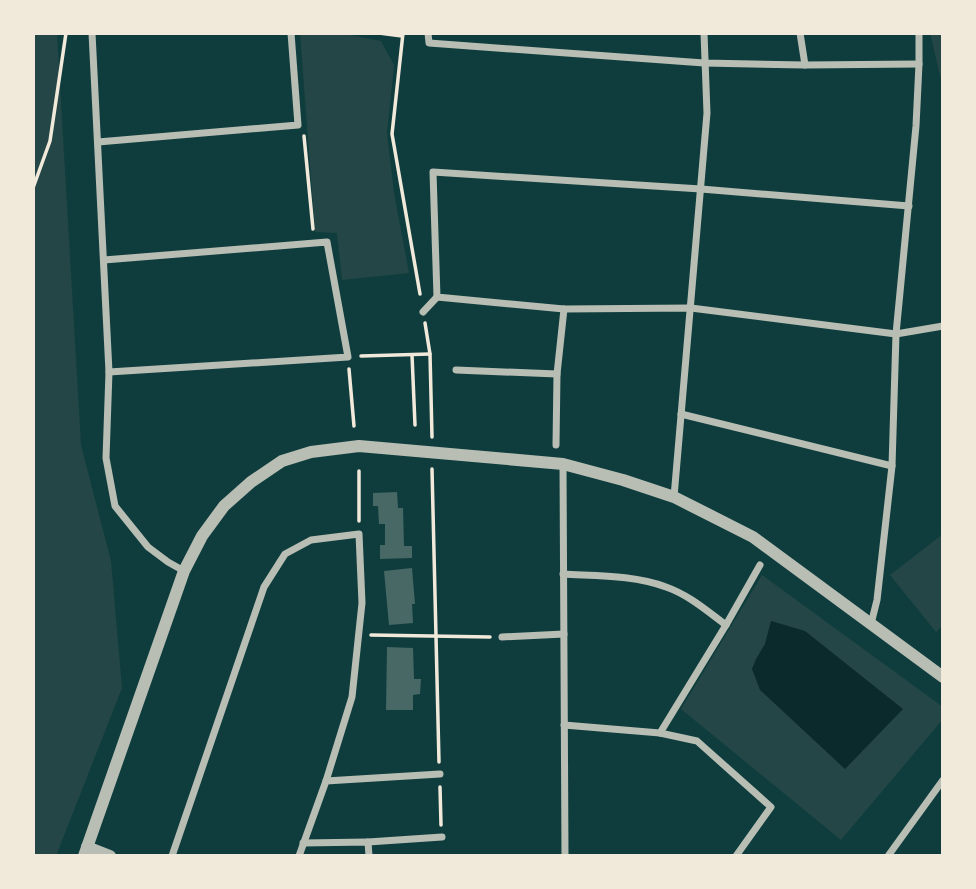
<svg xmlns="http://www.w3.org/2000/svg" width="976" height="889" font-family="Figtree,sans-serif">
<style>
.green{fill:#244646}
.water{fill:#0a2a2b}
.building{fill:#486865}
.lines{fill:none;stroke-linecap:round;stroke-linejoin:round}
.path{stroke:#f1e9da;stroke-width:3.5}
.minor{stroke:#b8beb3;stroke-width:7}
.tertiary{stroke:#b8beb3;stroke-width:12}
</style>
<rect width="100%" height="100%" fill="#0f3d3e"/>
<!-- green -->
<g class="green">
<path d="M33,33H57L81,445L111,561L122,688L56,856H33Z"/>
<path d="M300,33H339L381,41L394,65L387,133L394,193L409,273L342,280L337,233L315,232Z"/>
<path d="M930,33H943V88Z"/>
<path d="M943,534V625L936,632L890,575Z"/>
<path d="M762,575L943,707V719L841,840L681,709Z"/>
</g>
<!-- water -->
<path class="water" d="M771,621L805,631L903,709L845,769L760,690L752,669L756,659L765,644Z"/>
<!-- building -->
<g class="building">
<path d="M397,492L398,508H403L404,546H412V558L380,559V545H385V524H379L378,506H373V493Z"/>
<path d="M412,568L415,604H412L413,623L389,625L384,571Z"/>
<path d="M387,647L413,648L414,679H421L420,694L413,695V710H386Z"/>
</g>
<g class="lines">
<!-- path -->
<g class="path">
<path d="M379,33L402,36"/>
<path d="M403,33L392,134L420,294"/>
<path d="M304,136L313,229"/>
<path d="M33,188L50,141L66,33"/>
<path d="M425,323L430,354L432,437"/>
<path d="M412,355L415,425"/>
<path d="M361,356L430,354"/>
<path d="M349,369L354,426"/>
<path d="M432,469L439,762"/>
<path d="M359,521V471"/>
<path d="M371,635L490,637"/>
<path d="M440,787L441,825"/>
</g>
<!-- minor -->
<g class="minor">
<path d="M92,33L109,372L106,458L115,506L148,547L168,562L184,571"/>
<path d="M428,33L429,43L704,63L805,65L919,64"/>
<path d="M800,33L805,65"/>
<path d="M98,142L298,125L291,33"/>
<path d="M909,206L701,189L433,172L437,297L564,309L691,308L896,334L943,326"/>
<path d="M104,260L327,242L348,357L109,372"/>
<path d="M423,312L437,297"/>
<path d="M456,370L557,374"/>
<path d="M681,414L892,466"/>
<path d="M556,445L557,374L564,309"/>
<path d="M563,464L565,856"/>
<path d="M674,497L707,113L704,33"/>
<path d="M563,574C597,576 634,575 666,587C689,595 707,611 726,625"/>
<path d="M871,624L877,600L892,466L896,334L916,126L919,64V33"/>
<path d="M502,637L564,634"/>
<path d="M564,725L660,733L697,741L771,807L736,856"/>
<path d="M660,733L726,625L760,565"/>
<path d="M326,781L440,774"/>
<path d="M368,842L442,837"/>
<path d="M303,843L368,842L369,856"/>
<path d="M172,856L264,587L285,554L311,540L359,534L362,603L352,697L326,781L299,856"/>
<path d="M888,856L943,780"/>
</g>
<!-- tertiary -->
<g class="tertiary">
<path d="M87,847L110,856"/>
<path d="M84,856L184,571L202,536L224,506L251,482L282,461L311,452L359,446L563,464L623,480L674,497L753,537L943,677"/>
</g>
</g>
<!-- border -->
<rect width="976" height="889" fill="none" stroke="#f1e9da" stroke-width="70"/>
</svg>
